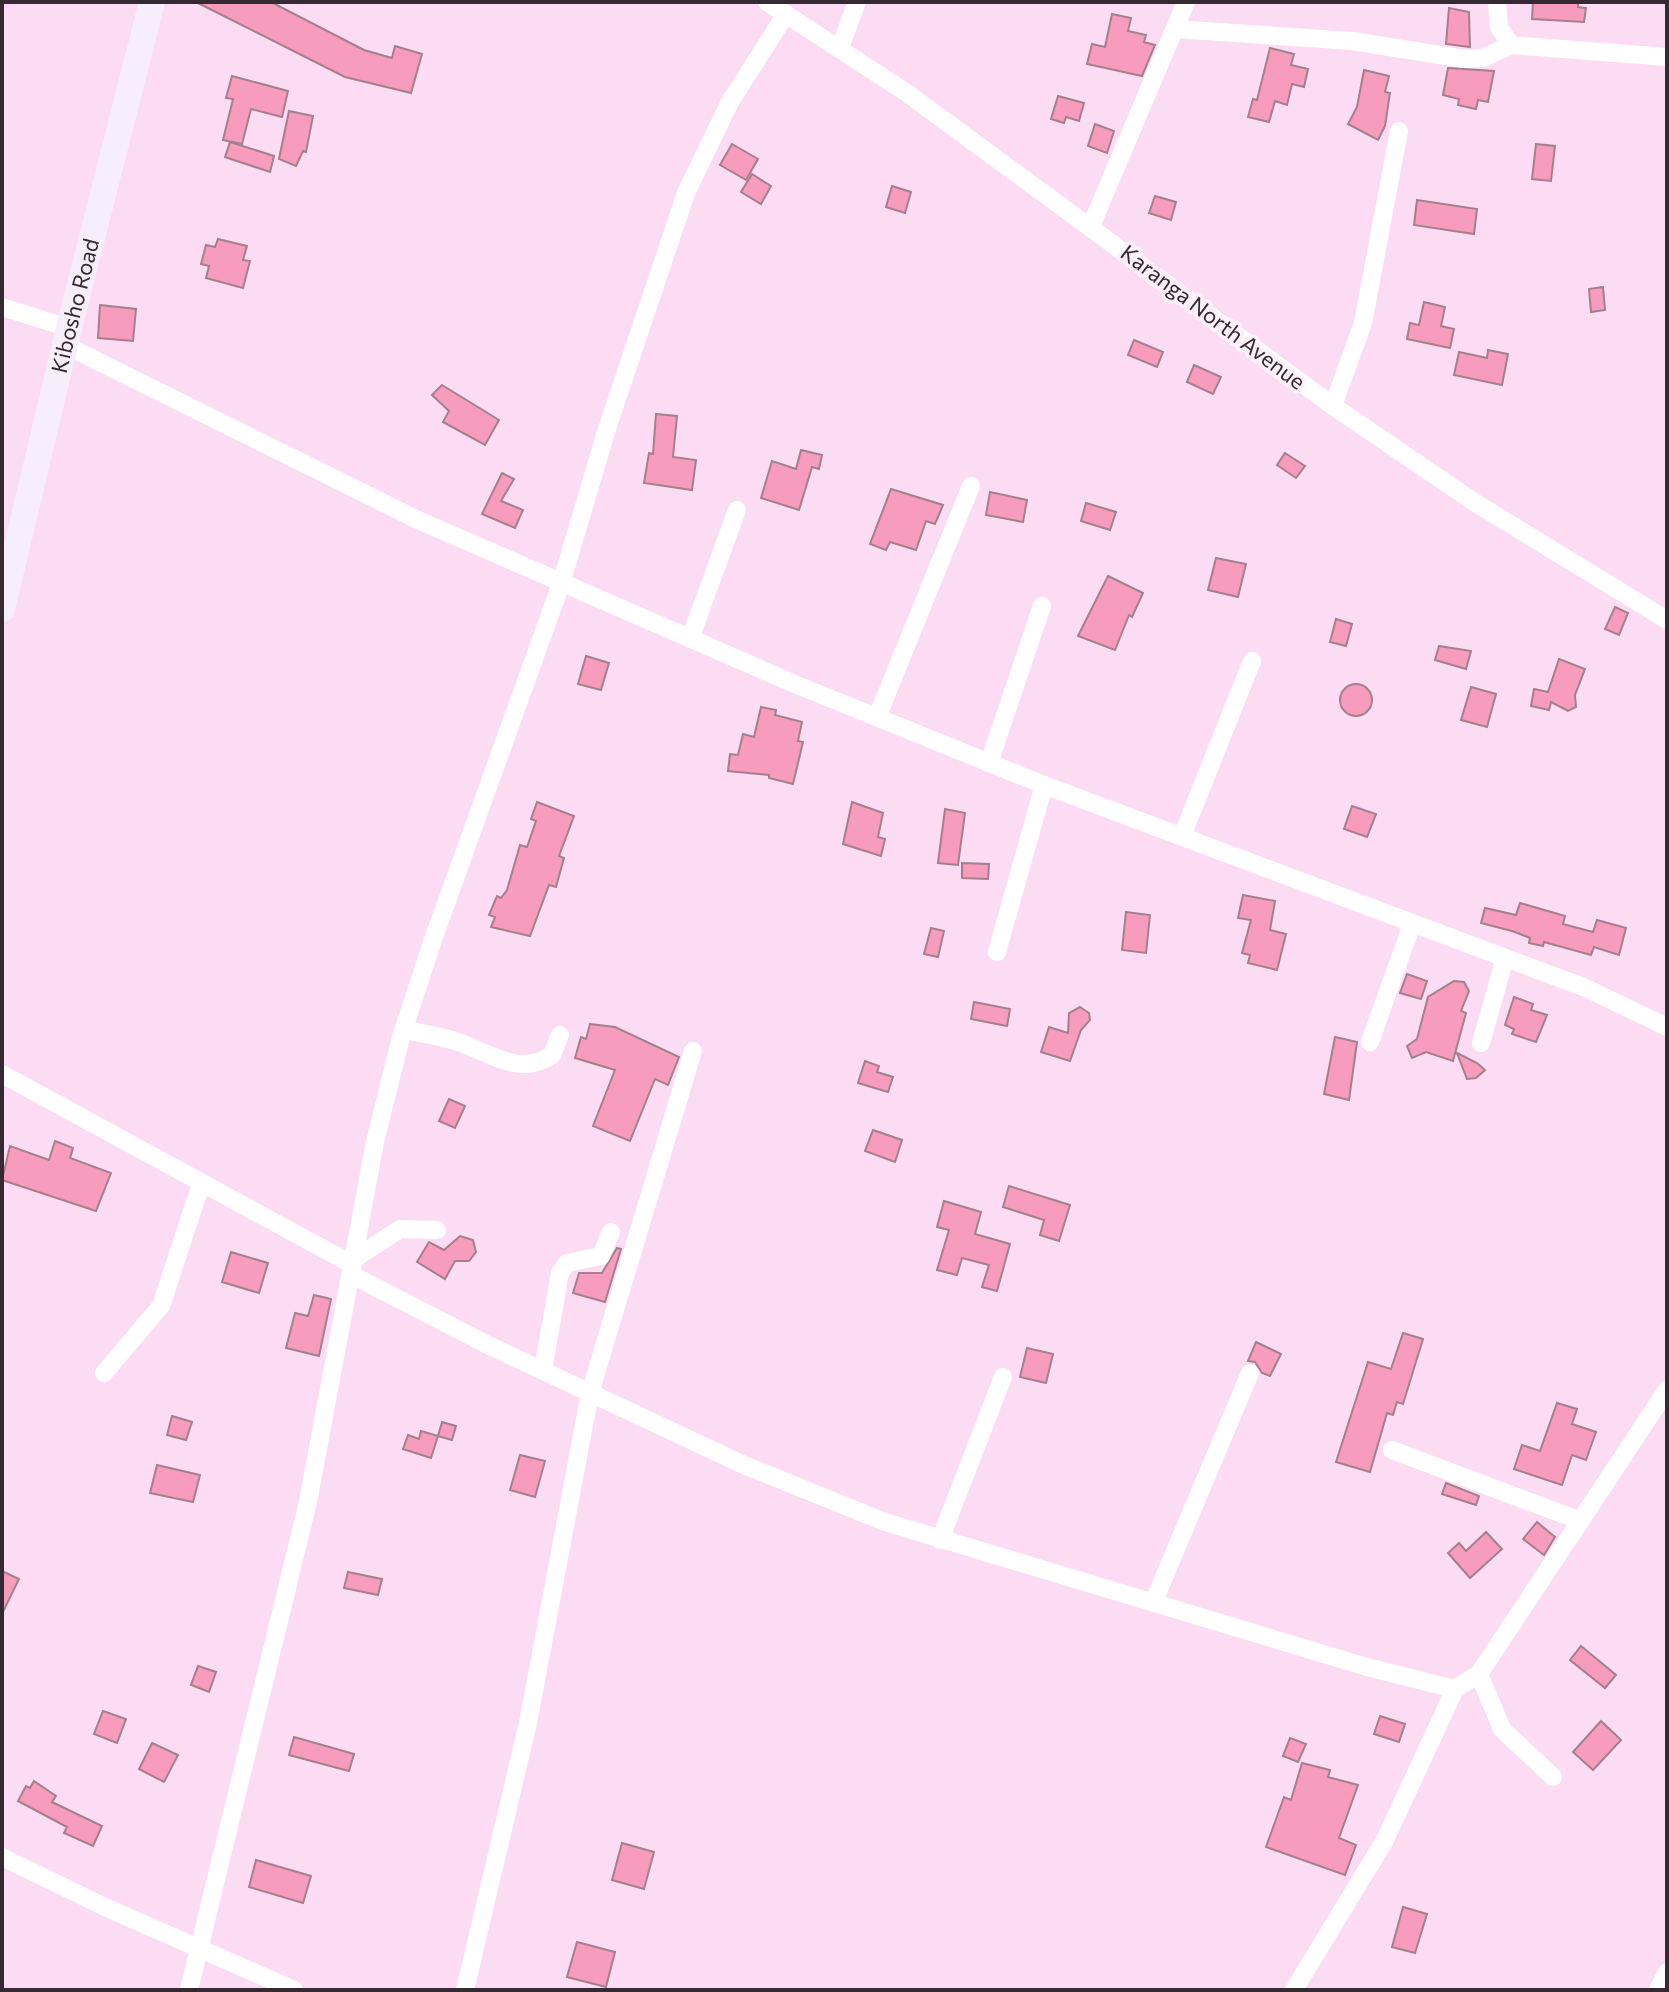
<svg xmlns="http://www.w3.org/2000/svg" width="1669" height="1992" font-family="Commissioner,sans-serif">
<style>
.building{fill:#f89cbd;stroke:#a4808c;stroke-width:2}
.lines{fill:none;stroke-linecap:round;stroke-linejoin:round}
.street{stroke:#fff;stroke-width:18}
.secondary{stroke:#f7eefb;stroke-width:26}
.labels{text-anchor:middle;stroke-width:8;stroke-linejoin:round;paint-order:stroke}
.street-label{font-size:22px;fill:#352932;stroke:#fdf0f9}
</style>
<rect width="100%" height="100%" fill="#fcdcf3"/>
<!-- building -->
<g class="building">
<path d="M196,2H271L364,50L392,58L395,46L422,54L411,93L345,77Z"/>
<path d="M1533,2H1578V7L1586,8L1584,22L1532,19Z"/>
<path d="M1449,8L1469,12L1470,47L1446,44Z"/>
<path d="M1112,14L1131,18L1128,31L1146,35L1144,42L1155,45L1142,76L1087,64L1092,44L1105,47Z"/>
<path d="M1270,48L1294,54L1291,65L1308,69L1304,87L1292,84L1287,105L1275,101L1269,122L1248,117L1253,99L1257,100Z"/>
<path d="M1448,68L1494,71L1488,102L1478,100L1476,109L1458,105L1459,99L1443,95Z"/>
<path d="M1364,70L1389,76L1385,92L1390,93L1385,126L1378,140L1348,124L1357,107Z"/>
<path d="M232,76L288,91L282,117L251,109L242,144L223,140L233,99L226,98Z"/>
<path d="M1058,96L1084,103L1079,121L1066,117L1064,123L1051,119Z"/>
<path d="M289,111L313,116L306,152L303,151L296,166L279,159Z"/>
<path d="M1095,124L1114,131L1107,153L1088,146Z"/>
<path d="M230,142L274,156L270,172L225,157Z"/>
<path d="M732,144L758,159L746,180L720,165Z"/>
<path d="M1536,144L1555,146L1551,181L1532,179Z"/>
<path d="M752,174L771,186L761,204L741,192Z"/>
<path d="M892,186L911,192L905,213L886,207Z"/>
<path d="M1155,196L1176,202L1171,220L1149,213Z"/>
<path d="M1417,200L1477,209L1474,234L1414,225Z"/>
<path d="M218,239L247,246L243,260L250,261L243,288L206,278L209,266L201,264L206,245L215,247Z"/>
<path d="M1603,287L1605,310L1591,312L1589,289Z"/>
<path d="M1424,302L1445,307L1441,326L1454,329L1450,348L1407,339L1410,323L1419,325Z"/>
<path d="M100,305L136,309L133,341L98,338Z"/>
<path d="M1134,340L1163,352L1157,367L1128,355Z"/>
<path d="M1488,350L1508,354L1502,385L1454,375L1459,352L1487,358Z"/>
<path d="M1194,365L1221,377L1213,394L1187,382Z"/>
<path d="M442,385L499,420L485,445L443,422L449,411L432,395Z"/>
<path d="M656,414L677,416L673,457L696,460L692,490L644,483L649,453L653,454Z"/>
<path d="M801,450L822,455L819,469L812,467L799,510L761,498L772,461L796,469Z"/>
<path d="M1285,453L1305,466L1296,478L1277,465Z"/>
<path d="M502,473L514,479L501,501L523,510L515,528L482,514Z"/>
<path d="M891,489L943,505L935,524L926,521L916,550L890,542L886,550L870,544Z"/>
<path d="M990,492L1027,500L1023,522L986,515Z"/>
<path d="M1086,503L1116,512L1110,530L1081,521Z"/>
<path d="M1216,558L1246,564L1238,597L1208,590Z"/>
<path d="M1108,576L1143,593L1132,617L1129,615L1115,650L1078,636Z"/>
<path d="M1615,607L1628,613L1619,635L1605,629Z"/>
<path d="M1336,619L1352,624L1346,646L1330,642Z"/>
<path d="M1439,646L1471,651L1466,669L1435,660Z"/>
<path d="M586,656L609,663L601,690L578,684Z"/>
<path d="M1559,659L1585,669L1575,695L1576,707L1568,711L1551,702L1549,710L1531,706L1534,689L1548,692Z"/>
<circle cx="1356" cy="700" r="16"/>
<path d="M1471,687L1496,694L1487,727L1461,720Z"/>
<path d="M761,707L776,710L775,715L802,722L798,741L803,742L793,784L769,778V775L728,771L730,754L738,755L743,734L754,737Z"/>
<path d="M537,802L574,816L559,856L564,858L556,887L549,885L530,936L491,927L495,917L489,915L497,896L501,898L507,890L520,845L527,847L536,821L531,819Z"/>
<path d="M852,802L883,813L878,837L885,839L881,856L843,844Z"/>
<path d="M1352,806L1376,814L1367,837L1344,829Z"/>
<path d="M945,809L965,813L958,865L938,863Z"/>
<path d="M962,863L989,864L988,879L962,878Z"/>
<path d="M1243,895L1275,901L1270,930L1286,934L1277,970L1248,963L1250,955L1242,953L1251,920L1238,918Z"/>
<path d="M1520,903L1565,916L1563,924L1593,932L1597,920L1626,928L1619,955L1594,947L1591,955L1544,942L1543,946L1529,943L1530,938L1512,931L1481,923L1485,908L1516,915Z"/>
<path d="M1126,912L1150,915L1146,953L1122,950Z"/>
<path d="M931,928L944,931L938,957L924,954Z"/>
<path d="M1407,974L1427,981L1421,999L1400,993Z"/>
<path d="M1454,981L1464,982L1469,991L1461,1011L1466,1013L1453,1061L1426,1052L1412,1058L1407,1046L1417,1039L1428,997Z"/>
<path d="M1514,997L1533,1004L1531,1010L1547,1015L1536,1042L1512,1034L1514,1029L1505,1025Z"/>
<path d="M974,1002L1010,1009L1007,1026L971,1019Z"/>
<path d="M1080,1007L1089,1013L1090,1020L1081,1030L1070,1061L1041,1052L1049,1027L1068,1033L1069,1013Z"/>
<path d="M590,1024L615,1027L679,1057L668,1085L655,1079L630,1141L593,1126L615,1070L575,1058L581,1037L586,1039Z"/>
<path d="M1335,1037L1357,1042L1349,1100L1324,1094Z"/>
<path d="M1457,1053L1477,1063L1485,1070L1476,1078L1467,1079Z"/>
<path d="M865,1061L879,1066L877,1072L893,1077L888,1092L858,1083Z"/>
<path d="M449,1099L465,1106L455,1128L439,1121Z"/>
<path d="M873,1130L902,1140L895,1162L865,1151Z"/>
<path d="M55,1141L73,1148L70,1158L111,1173L96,1211L2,1180L10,1146L49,1160Z"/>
<path d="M1009,1186L1070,1205L1059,1241L1040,1235L1044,1220L1003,1207Z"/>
<path d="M944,1201L981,1212L975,1234L1010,1244L997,1291L982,1287L989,1265L962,1258L957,1275L937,1270L949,1230L937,1227Z"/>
<path d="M460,1236L473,1240L476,1252L469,1261H455L445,1279L417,1262L429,1242L444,1250Z"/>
<path d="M617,1248L621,1249L605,1302L573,1293L579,1273H602Z"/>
<path d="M231,1252L268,1263L259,1293L222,1282Z"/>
<path d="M314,1295L331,1299L319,1356L286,1348L295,1313L308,1316Z"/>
<path d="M1403,1333L1423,1339L1403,1404L1397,1402L1393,1415L1387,1413L1370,1472L1336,1462L1368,1362L1391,1369Z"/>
<path d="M1256,1342L1281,1354L1270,1376L1262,1373L1255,1362L1248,1361Z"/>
<path d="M1027,1348L1053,1354L1046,1383L1020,1377Z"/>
<path d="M1557,1403L1577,1409L1572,1424L1596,1432L1586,1460L1572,1455L1562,1485L1514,1469L1522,1445L1540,1451Z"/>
<path d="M172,1416L192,1422L186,1440L167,1435Z"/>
<path d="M442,1422L456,1426L452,1440L438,1436L431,1458L403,1449L408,1435L419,1439L421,1431L438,1436Z"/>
<path d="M520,1455L545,1461L535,1497L510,1490Z"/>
<path d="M157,1465L200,1475L193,1502L150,1493Z"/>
<path d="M1446,1483L1479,1496L1476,1505L1442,1494Z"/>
<path d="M1537,1522L1555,1537L1544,1555L1523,1539Z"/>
<path d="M1486,1532L1502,1549L1470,1578L1448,1553L1459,1543L1466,1551Z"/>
<path d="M2,1571L19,1579L2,1614Z"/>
<path d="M348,1572L382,1579L378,1595L344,1588Z"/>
<path d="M1581,1646L1616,1675L1605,1688L1570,1660Z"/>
<path d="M198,1666L216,1672L209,1692L191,1685Z"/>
<path d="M103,1711L126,1719L117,1743L94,1734Z"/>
<path d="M1380,1716L1405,1724L1399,1742L1374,1734Z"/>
<path d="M1601,1721L1621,1740L1593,1770L1573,1752Z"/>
<path d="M294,1737L354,1754L349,1771L289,1755Z"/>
<path d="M1290,1738L1306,1744L1298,1762L1283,1756Z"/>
<path d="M152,1743L178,1755L164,1782L139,1769Z"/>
<path d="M1302,1763L1330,1770L1328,1777L1358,1785L1339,1838L1356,1845L1345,1875L1266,1847L1284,1797L1291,1800Z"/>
<path d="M34,1781L56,1796L52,1802L102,1826L93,1846L64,1833L67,1827L18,1801L26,1786L30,1788Z"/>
<path d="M622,1843L654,1852L644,1889L612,1880Z"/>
<path d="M256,1860L311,1876L303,1903L249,1887Z"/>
<path d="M1403,1907L1427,1914L1415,1953L1392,1947Z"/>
<path d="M577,1942L615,1952L606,1987L567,1977Z"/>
</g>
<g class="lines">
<!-- street -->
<g class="street">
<path d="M767,2L907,93L1333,406L1474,502L1667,620"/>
<path d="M1497,2L1499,27L1511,45L1667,57"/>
<path d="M1175,29L1352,41L1465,59L1483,58L1511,45"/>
<path d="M840,48L857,2"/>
<path d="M1091,226L1186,2"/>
<path d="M2,307L69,328"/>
<path d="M65,345L418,520L797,685L1044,785L1586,988L1667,1027"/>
<path d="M1333,406L1363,323L1399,131"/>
<path d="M690,639L737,510"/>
<path d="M878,715L971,486"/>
<path d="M989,763L1042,606"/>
<path d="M1183,834L1252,661"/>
<path d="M997,952L1044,785"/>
<path d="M404,1030C422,1033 440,1036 458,1042C490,1053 520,1077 552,1055L560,1035"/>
<path d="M1370,1042L1412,924"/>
<path d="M1481,1043L1505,958"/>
<path d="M2,1074L353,1265"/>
<path d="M354,1259L400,1229L437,1230"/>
<path d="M352,1275L488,1345L744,1465L885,1522L1367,1667L1455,1689L1479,1674L1667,1390"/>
<path d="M543,1370L560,1273L567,1263L601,1256L611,1232"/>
<path d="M104,1373L161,1306L201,1184"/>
<path d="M1392,1450L1581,1521"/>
<path d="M940,1540L1003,1377"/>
<path d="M1154,1601L1250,1373"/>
<path d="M1479,1674L1502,1729L1553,1777"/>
<path d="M2,1857L105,1907L294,1990"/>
<path d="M189,1990L308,1502L375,1142L401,1037L434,937L561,584L606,432L686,193L730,102L786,14"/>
<path d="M465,1990L528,1723L590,1393L693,1051"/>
<path d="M1294,1990L1385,1840L1455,1689"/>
<path d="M1658,1990L1667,1972"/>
</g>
<!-- secondary -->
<path class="secondary" id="s1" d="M2,609L69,328L152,2"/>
</g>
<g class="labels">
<!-- street labels -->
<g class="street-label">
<text dy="8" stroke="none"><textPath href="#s1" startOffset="312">Kibosho Road</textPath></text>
<text transform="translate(1213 317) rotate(37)" y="8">Karanga North Avenue</text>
</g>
</g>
<!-- border -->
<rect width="1669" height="1992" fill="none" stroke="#352932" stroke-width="8"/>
</svg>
